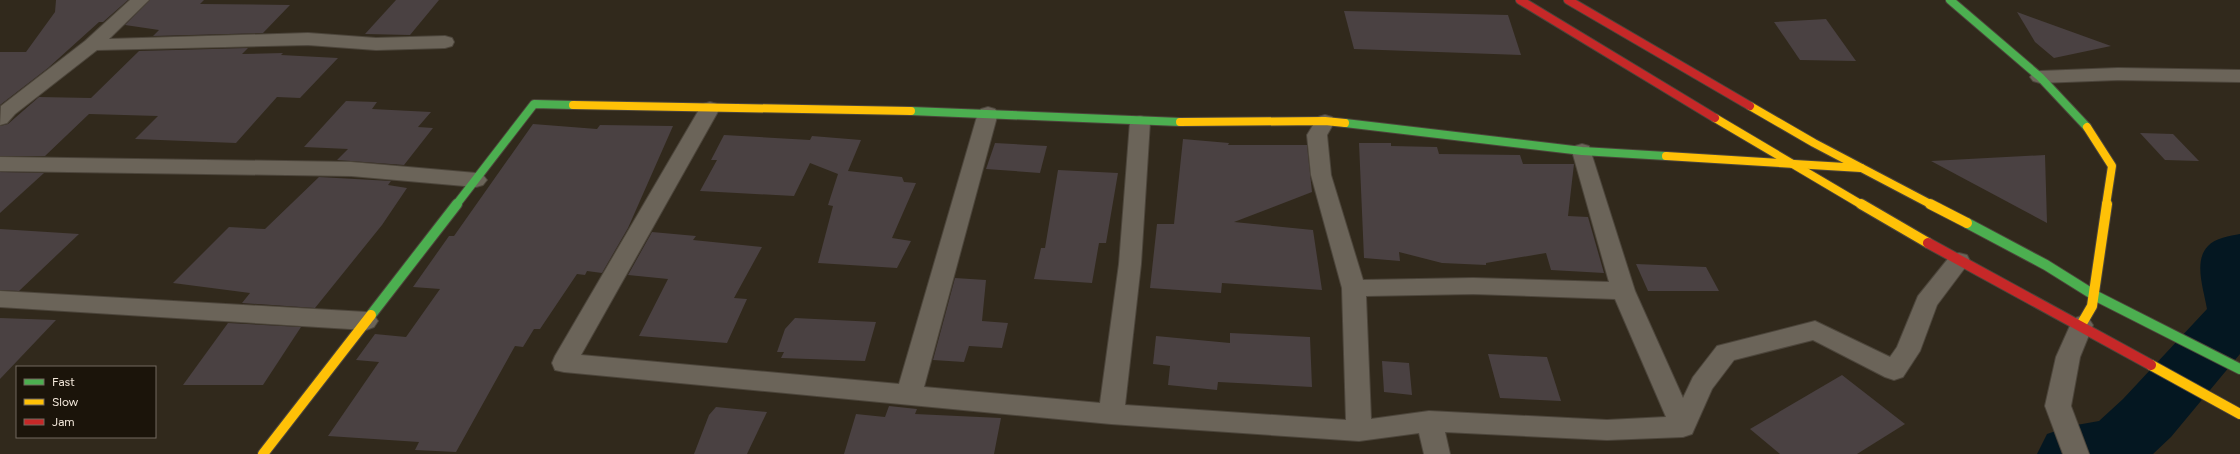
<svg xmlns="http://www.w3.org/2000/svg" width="2240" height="454" font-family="Figtree,sans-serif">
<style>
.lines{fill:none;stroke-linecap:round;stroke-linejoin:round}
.river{fill:#041721;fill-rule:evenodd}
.building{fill:#4a4142}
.street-casing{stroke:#4c453b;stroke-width:2}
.fast-far1-casing{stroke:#4c453b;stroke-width:10}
.fast-casing{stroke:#4c453b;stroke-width:12}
.slow-far1-casing{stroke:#4c453b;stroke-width:10}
.slow-casing{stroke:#4c453b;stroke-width:12}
.jam-far1-casing{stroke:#4c453b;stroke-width:10}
.jam-casing{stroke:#4c453b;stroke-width:12}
.street{fill:#6b6459;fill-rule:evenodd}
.fast-far1{stroke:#4caf50;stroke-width:8}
.fast{stroke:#4caf50;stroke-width:10}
.slow-far1{stroke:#ffc107;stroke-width:8}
.slow{stroke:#ffc107;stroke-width:10}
.jam-far1{stroke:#c62828;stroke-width:8}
.jam{stroke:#c62828;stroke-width:10}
</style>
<rect width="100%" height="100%" fill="#31291c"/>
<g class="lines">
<!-- river -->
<path class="river" d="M2240,234V354L2171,437L2153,454H2037L2047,434L2071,426L2099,421L2123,399L2207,309C2204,290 2193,261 2208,246C2215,238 2230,236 2240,234Z"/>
</g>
<!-- building -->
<g class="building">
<path d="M56,0H128L103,22H99L48,68L0,105V52H26L55,12Z"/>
<path d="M150,0H204L200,4L290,5L263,33L153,36L159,30L125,25Z"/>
<path d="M396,0H439L410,35L365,34Z"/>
<path d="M1344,11L1508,15L1521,55L1354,49Z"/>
<path d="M2017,12L2111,46L2054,58L2035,42Z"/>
<path d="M1826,19L1856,61L1800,60L1774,22Z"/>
<path d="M248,48L242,54L283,53L281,55L338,58L300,98L277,97L236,143L135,139L158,116L89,114L45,156H0V126L8,124L39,97L91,98L139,51Z"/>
<path d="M346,101L377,102L372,109L431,112L418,127L433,128L404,165L337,160L348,149L304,147Z"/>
<path d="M533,124L597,129L600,125L673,126L628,228L602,273L587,271L585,275L577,274L540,329H534L523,347L515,346L456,452L415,450L419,442L328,436L379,362L356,360L375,334L406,337L440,289L413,287L449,236H454Z"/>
<path d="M2140,133L2173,134L2199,161L2165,160Z"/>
<path d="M724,135L810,140L812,136L861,140L848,171L902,177L904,182L916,183L892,238L911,241L897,268L818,263L833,206L828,205L838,174L810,163L794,196L700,191L717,160H711Z"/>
<path d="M1183,139L1229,143L1228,145H1307L1312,192L1234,222L1313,230L1322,290L1222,283L1221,293L1150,288L1157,224H1174Z"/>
<path d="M995,143L1047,146L1040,173L986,169Z"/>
<path d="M1359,143H1391V146L1437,147L1439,154L1520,155L1523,164H1574L1568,216L1588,217L1604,273L1551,270L1546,253L1486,263V265L1442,263L1399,252L1400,261L1364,258Z"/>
<path d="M2045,155L2047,223L1931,161Z"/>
<path d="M1058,170L1118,173L1106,243H1099L1092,283L1034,279L1041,248H1045Z"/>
<path d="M0,172L44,173L0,213Z"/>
<path d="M319,177L391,181L388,185L407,188L382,225L315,308L242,303L250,293L173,283L229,227L265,229Z"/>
<path d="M0,229L79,234L19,291L0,290Z"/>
<path d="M652,232L696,236L693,240L762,247L734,298L747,299L727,343L639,336L668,279L628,275Z"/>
<path d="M1636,264L1706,267L1719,291H1648Z"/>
<path d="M955,278L986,280L982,321L1008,323L1002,348L969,346L964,362L933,360Z"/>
<path d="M0,318L56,320L0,379Z"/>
<path d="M795,318L876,322L865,361L781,358L784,352H777L785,329Z"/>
<path d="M228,323L301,327L263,385H183Z"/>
<path d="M1230,333L1310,337L1312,387L1218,382L1217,390L1168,385L1170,366L1153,364L1156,336L1230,343Z"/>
<path d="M1488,354L1547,357L1561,401L1500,398Z"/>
<path d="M1382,361L1409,363L1412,395L1384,392Z"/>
<path d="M1842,375L1905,424L1857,454H1780L1750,429Z"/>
<path d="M889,406L917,409L915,414L1001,418L994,454H844L856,414L885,417Z"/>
<path d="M716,407L767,412L747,454H694L709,415Z"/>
</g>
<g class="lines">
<defs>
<g id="street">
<path d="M130,0H149L109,39L308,33L376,38L445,36L452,38L454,42L452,46L445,48L376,50L308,45L97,50L15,114L7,123L0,125L1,106L85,41Z"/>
<path d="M2118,68L2240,70V82L2118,80L2040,83L2033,81L2030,77L2033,73L2040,71Z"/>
<path d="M710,102L717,104L720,108L581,355L899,384L978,113L981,109L988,107L995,109L998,113L924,387L1100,403L1119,264L1130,122L1133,118L1140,116L1147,118L1150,122L1141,264L1125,405L1346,420L1342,288L1311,175L1307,135L1318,117L1325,115L1332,117L1335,121L1327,135L1331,175L1363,280L1473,278L1609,282L1572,151L1575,146L1582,144L1589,146L1635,291L1683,398L1693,377L1717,346L1815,321L1890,357L1897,347L1918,296L1951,255L1959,253L1967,255L1970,261L1937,305L1920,351L1903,377L1894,380L1885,377L1813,340L1734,360L1712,389L1692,434L1683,437L1607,440L1445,432L1450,454H1424L1419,433L1359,441L1111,424L564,372L555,370L552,363L555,356L700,108L703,104ZM1473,294L1615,299L1666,417L1607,420L1429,411L1371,419L1366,296Z"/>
<path d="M0,157L351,162L476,173L483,175L487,180L483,185L476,187L351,176L0,171Z"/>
<path d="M0,291L366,312L374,315L378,321L374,327L366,330L0,307Z"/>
<path d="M2081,316L2089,319L2093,325L2080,357L2071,406L2089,454H2063L2045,406L2056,357L2073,319Z"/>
</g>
<g id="fast-far1">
<path d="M1950,0L2040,77L2087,127"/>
<path d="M911,111L1180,122"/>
<path d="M1345,123L1582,151L1666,156"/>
<path d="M456,205L534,104L573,105"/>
</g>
<g id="fast">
<path d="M1967,223L2046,265L2094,295L2240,369"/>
<path d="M371,315L457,204"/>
</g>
<g id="slow-far1">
<path d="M573,105L911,111"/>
<path d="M1750,106L1814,143L1932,205"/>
<path d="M1715,118L1862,205"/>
<path d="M1180,122L1325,121L1345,123"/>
<path d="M2087,127L2112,166L2106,205"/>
<path d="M1666,156L1861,168"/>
</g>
<g id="slow">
<path d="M1861,204L1928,243"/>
<path d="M1930,204L1967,223"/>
<path d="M2081,325L2092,306L2107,204"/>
<path d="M2151,365L2240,414"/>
<path d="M263,454L371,315"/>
</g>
<g id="jam-far1">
<path d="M1520,0L1715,118"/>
<path d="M1568,0L1750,106"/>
</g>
<path id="jam" d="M1928,243L2151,365"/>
</defs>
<!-- street casing -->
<use href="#street" class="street-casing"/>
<!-- fast-far1 casing -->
<use href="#fast-far1" class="fast-far1-casing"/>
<!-- fast casing -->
<use href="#fast" class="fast-casing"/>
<!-- slow-far1 casing -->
<use href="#slow-far1" class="slow-far1-casing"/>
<!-- slow casing -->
<use href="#slow" class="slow-casing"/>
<!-- jam-far1 casing -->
<use href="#jam-far1" class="jam-far1-casing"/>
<!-- jam casing -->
<use href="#jam" class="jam-casing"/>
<!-- street -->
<use href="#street" class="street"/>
<!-- fast-far1 -->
<use href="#fast-far1" class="fast-far1"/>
<!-- fast -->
<use href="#fast" class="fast"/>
<!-- slow-far1 -->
<use href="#slow-far1" class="slow-far1"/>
<!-- slow -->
<use href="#slow" class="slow"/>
<!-- jam-far1 -->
<use href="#jam-far1" class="jam-far1"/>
<!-- jam -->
<use href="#jam" class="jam"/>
</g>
<!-- legend -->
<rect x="16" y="366" width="140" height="72" fill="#1b140a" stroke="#72695e"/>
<rect x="24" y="379" width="20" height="6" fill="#4caf50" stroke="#72695e"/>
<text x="52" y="386" font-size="12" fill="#f4e9dc">Fast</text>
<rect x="24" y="399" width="20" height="6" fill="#ffc107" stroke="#72695e"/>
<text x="52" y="406" font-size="12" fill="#f4e9dc">Slow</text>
<rect x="24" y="419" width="20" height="6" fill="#c62828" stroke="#72695e"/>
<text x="52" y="426" font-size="12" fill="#f4e9dc">Jam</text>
</svg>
